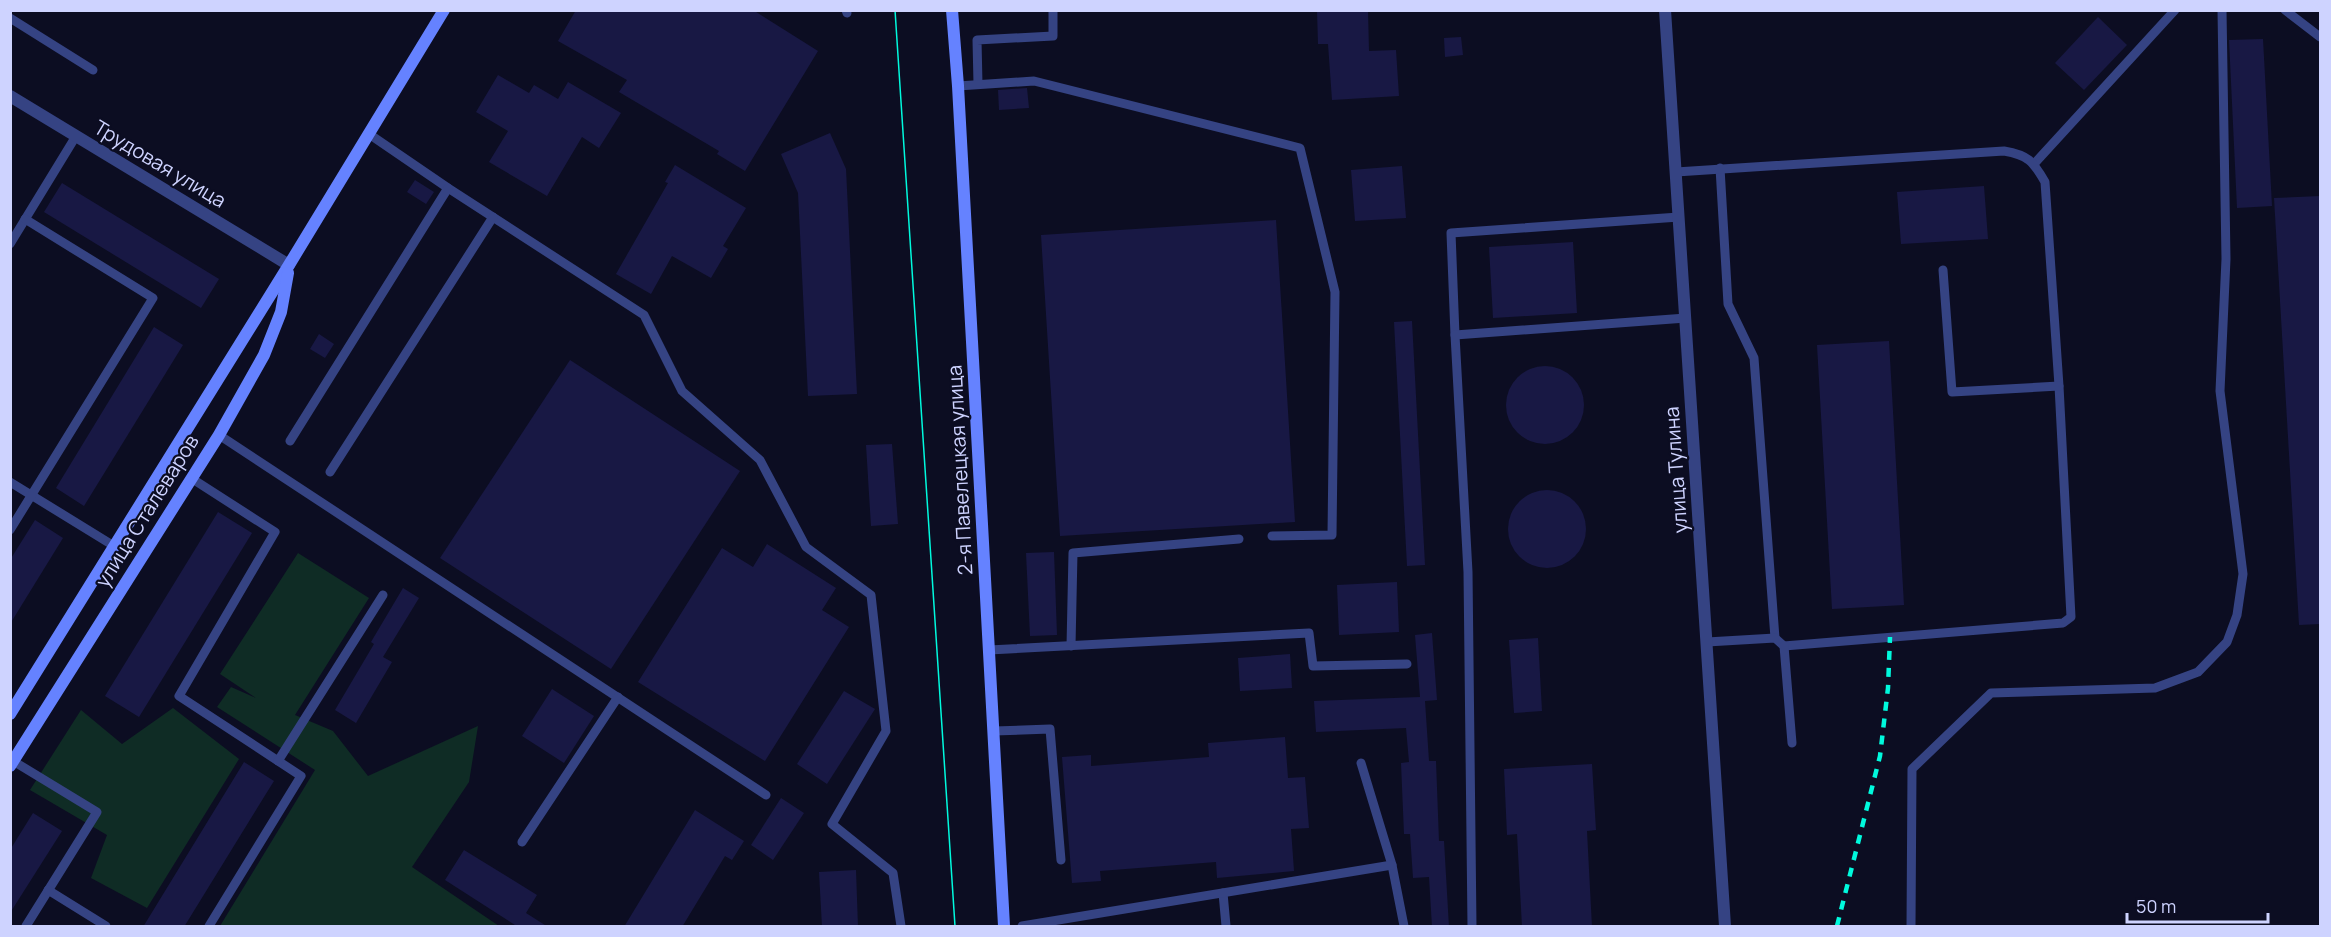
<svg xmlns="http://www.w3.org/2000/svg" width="2331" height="937" font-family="Manrope,sans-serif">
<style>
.green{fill:#0f2c25}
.building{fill:#181844}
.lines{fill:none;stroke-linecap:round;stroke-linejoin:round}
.lane{stroke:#354383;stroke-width:9}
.street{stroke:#354383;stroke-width:12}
.secondary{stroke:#6582ff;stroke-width:12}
.tram{stroke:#00f9dd;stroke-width:1.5}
.rail{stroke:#00f9dd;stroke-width:4.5;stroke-dasharray:9 8;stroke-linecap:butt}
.labels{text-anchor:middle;stroke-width:4.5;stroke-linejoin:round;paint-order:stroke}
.street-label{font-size:20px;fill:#ced3ff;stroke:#0c0d22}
</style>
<rect width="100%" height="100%" fill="#0c0d22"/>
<!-- green -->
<g class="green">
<path d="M298,553L369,598L295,715L333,731L368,776L478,726L469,782L412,867L499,926H220L315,770L217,707L231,687L256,698L220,674Z"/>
<path d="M173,708L239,759L147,908L91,878L107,835L30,790L81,710L122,744Z"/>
</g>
<!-- building -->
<g class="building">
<path d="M576,10H753L818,51L745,171L717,154L719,151L619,92L627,80L558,41Z"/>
<path d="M1317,10H1368L1369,51L1396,50L1399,96L1332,100L1328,44H1318Z"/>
<path d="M2098,17L2127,45L2084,90L2055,63Z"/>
<path d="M1461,37L1463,55L1445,57L1444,38Z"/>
<path d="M2263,39L2272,206L2237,208L2229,40Z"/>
<path d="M498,75L529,93L534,85L558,99L568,82L621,113L599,148L582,137L547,196L489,162L508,131L476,112Z"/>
<path d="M1027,88L1029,108L999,110L998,90Z"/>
<path d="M830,133L846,169L857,394L808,396L798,193L781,154Z"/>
<path d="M675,165L746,208L723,246L728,249L711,278L672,256L651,294L616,274L668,183L665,182Z"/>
<path d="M1402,166L1406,218L1355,221L1351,170Z"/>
<path d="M415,180L434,192L426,204L407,192Z"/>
<path d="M62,183L219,279L201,308L44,212Z"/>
<path d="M1984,186L1988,239L1901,244L1897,192Z"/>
<path d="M2320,196V624L2299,625L2274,198Z"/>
<path d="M1276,220L1295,522L1060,536L1041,235Z"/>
<path d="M1573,242L1577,313L1493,318L1489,247Z"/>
<path d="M1412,321L1425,565L1407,566L1394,322Z"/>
<path d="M154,327L183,345L84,506L56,488Z"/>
<path d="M319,334L334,344L325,358L310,349Z"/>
<path d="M1889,341L1904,605L1832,609L1817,345Z"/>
<path d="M570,360L740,471L611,669L440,558Z"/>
<circle cx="1545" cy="405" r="39"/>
<path d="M892,444L898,524L871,526L866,445Z"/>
<circle cx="1547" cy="529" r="39"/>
<path d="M218,512L252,533L139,717L105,696Z"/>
<path d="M35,520L63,538L10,624V560Z"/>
<path d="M767,544L836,588L822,610L849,627L765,761L638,682L722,548L753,567Z"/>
<path d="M1054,552L1057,635L1030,636L1026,553Z"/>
<path d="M1397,582L1399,632L1339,635L1337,585Z"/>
<path d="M403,588L419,598L383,657L392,662L356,723L335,710L374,644L371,642Z"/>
<path d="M1432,633L1437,700L1425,701L1429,761H1436L1439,841H1444L1449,927H1432L1429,877L1413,878L1410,834H1404L1401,763L1409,762L1406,728L1316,732L1314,701L1420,697L1415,635Z"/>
<path d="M1538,638L1542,711L1514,713L1509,640Z"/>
<path d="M1290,654L1292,688L1240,691L1238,658Z"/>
<path d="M552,689L594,716L564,763L522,736Z"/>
<path d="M844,691L875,709L827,784L797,764Z"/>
<path d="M1285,737L1288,778L1305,777L1309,828L1291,829L1294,871L1217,878L1216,862L1100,871L1101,881L1072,883L1062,757L1091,755V766L1209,757L1208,743Z"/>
<path d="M244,762L274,781L264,797L184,927H143Z"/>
<path d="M1592,764L1596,830L1587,831L1592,927H1522L1517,834L1507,835L1504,769Z"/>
<path d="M781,798L804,813L773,860L751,845Z"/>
<path d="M695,810L744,841L732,860L725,856L682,927H624Z"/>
<path d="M33,813L62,831L10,913V850Z"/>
<path d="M464,850L537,895L526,913L548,927H518L445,880Z"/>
<path d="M856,870L858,927H822L819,872Z"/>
</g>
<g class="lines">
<!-- lane -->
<g class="lane">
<path d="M846,10L847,13"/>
<path d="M2285,10L2320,37"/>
<path d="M10,18L93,70"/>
<path d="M978,84L977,40L1053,36V10"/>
<path d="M958,86L1034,81L1300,148L1335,292L1332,535L1272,536"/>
<path d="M369,134L448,188L644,315L682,391L760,460L806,547L871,595L886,731L832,824L893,873L901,926"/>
<path d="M2034,164L2175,10"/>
<path d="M1720,168L1728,304L1754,358L1775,638"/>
<path d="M1676,172L2004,151C2028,155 2033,161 2045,182L2059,386L2071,617L2063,623L1784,646L1775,638L1707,642"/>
<path d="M10,244L76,136"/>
<path d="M1943,270L1952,392L2059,386"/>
<path d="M1455,335L1451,233L1679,217"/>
<path d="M219,435L766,795"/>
<path d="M290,441L448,188"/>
<path d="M330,472L493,217"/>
<path d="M191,478L275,532L179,696L301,776L209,926"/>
<path d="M10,482L114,546"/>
<path d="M10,530L153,298L25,219"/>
<path d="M1071,646L1073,553L1239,539"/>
<path d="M1784,646L1792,743"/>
<path d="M989,650L1309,633L1313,666L1407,664"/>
<path d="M994,731L1050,729L1061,860"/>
<path d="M13,761L97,812L26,926"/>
<path d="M278,761L383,595"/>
<path d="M1361,763L1392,865L1404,926"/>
<path d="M522,842L618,697"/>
<path d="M48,890L106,926"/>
<path d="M1223,893L1226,926"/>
<path d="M1022,926L1392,865"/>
<path d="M1472,926L1468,572L1455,335L1686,318"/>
<path d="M1911,926L1912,769L1991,693L2155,688L2198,672L2227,642L2237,615L2243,574L2220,391L2226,259L2222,10"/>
</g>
<!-- street -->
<g class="street">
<path d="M1665,10L1725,926"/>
<path d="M10,96L289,265"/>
</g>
<!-- secondary -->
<g class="secondary">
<path d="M952,10L958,86L1004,926"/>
<path d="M10,714L289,265L444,10"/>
<path d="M10,766L219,435L264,355L281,312L288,273"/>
</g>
<!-- tram -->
<path class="tram" d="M895,10L955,926"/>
<!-- rail -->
<path class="rail" d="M1837,926L1880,756L1888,688L1890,637"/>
</g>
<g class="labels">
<!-- street labels -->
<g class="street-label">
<text transform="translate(160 164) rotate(31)" y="7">Трудовая улица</text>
<text transform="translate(960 470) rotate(-93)" y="7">2-я Павелецкая улица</text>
<text transform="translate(1676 470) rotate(-94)" y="7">улица Тулина</text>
<text transform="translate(147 511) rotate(-58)" y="7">улица Сталеваров</text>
</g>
</g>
<!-- border -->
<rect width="2331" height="937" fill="none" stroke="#ced3ff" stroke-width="24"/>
<!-- scale -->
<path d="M2127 913v9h141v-9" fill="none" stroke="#ced3ff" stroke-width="3"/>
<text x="2136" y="913" font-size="18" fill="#ced3ff" stroke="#0c0d22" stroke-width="4.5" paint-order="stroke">50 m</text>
</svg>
